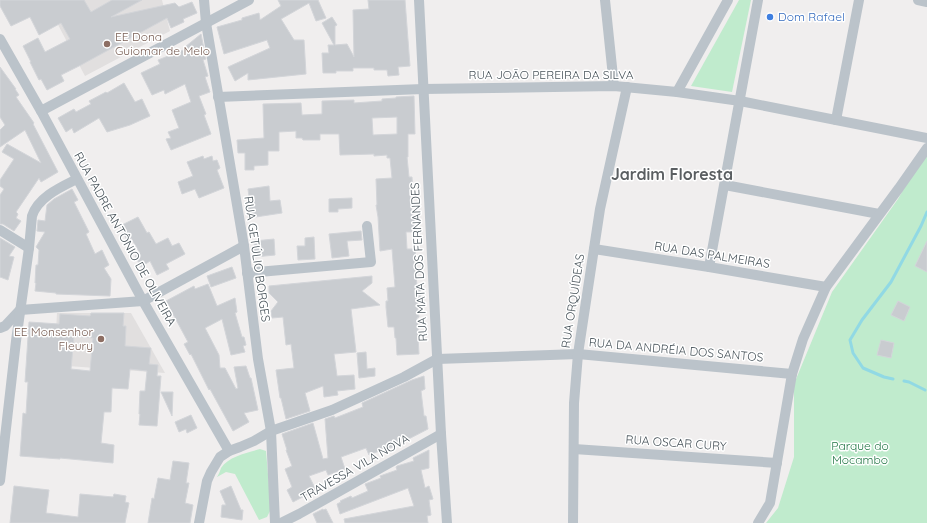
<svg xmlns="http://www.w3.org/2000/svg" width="927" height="523" font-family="Quicksand,sans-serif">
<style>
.education{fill:#e1dfdf}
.green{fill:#c0ebcd}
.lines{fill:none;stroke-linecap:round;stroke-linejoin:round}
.stream{stroke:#91d9e4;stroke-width:3}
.building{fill:#c9ccd0;stroke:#d3d5d9;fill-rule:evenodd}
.minor{stroke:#bbc3ca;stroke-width:10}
.shop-dot{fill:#3f7fe0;stroke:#fff;stroke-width:1.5}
.education-dot{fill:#8d6e63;stroke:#fff;stroke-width:1.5}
.labels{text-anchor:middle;stroke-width:3;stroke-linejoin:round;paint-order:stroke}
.shop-label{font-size:12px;fill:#366cbe;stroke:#fff;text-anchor:start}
.education-label{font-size:12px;fill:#785e54;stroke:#fff;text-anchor:start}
.street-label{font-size:12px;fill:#48535a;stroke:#fff}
.park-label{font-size:12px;fill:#1f7543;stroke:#fff}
.district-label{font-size:16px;font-weight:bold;fill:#5b5f62;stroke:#fff}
</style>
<rect width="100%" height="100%" fill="#f0eeee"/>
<!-- education -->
<g class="education">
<path d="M45,0H162L170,31L85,76Z"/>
<path d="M57,313H131L165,373L54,365Z"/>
</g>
<!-- green -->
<g class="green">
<path d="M739,0H751L732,92L691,86Z"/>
<path d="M927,149V523H766L778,508L794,457V384L832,292L898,199Z"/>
<path d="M260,449L266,451L271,509L267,517L259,520L235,474L226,472L217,477C219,474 220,471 221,468C229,456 247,453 260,449Z"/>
</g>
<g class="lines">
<!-- stream -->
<g class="stream">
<path d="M893,379L884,377L863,368L853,353L850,340L862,320L891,282L921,226L927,212"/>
<path d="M904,381L909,382L925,390"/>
</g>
</g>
<!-- building -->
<g class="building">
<path d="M0,0H84L91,12L112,0H142L111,17L175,3L179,7L192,2L197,13L183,19L184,22L171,28L167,18L81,65L61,75L64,81L47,90L41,79L39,80L30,62H31L23,46L38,38L45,52L70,39L61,23L39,35L30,17L11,26L0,6Z"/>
<path d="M278,0H318L326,18L316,21L309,3L281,19L294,40H304L306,74L248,80V73L235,81L228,67L270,48L267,40L224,54L217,27L242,20V18L259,13L260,20L281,6Z"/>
<path d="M368,0H405L410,66L398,67L399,75L388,76L387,70H374V68H353V71H336V73H323L322,53H329L328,45H334L322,23L332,17L337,25L335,26V45L347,44L354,57L353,10L369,9Z"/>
<path d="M201,34L206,59L203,60L208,76L205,77L210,92L199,96L206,114L204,115L211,134L171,150L166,139L171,138L168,132L179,128L172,110L191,102L185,84L165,94L164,90L152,95L141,73L160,64L158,60L186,49L185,47Z"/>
<path d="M0,67L16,89H15L19,95L16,97L34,123L33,124L58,172L41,182L39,178L16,212L18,214L16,218L21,221L14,231L3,224H0V195L4,189L0,186V180L14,159L2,152L7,144L41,163L25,130L0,147V130L5,125L0,117Z"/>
<path d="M124,83L135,102L142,99L150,116L130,125L107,132L99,118L74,133L72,128L66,132L58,118L74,109L76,112L91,104L89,101L106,92L107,93Z"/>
<path d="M414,96L415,134H408V157H407L409,177H412L413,194H410L412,216H414L415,232H406L407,249H415L416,264H415L417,286H420L421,301H417L419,317L417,318L419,337H418L419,354L397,355L396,338H395L394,327H388L386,307V301H388L387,288L395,287L392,249L380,251L378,217L376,205H377L376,179L392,178L390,158H387V155L374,156V154L340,155L339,134H320V140H303L302,138H296V131L279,132V151H268V165L254,166V170H245V153H238L237,140L264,138L263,104L301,103L302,115L322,114V101L354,100V103L382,101V99L396,98V97ZM397,117V134L373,135L372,118Z"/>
<path d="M203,156L204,159L212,156L213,161L217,160L220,168L217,170L224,188L199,198L195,189L182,194L178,182L193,176L187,162Z"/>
<path d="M269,186L270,201L280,200L282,213L249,218L248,204H250L248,189Z"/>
<path d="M72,189L78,200L74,202L89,232L86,234L95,254L102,250L109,265L104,268L111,279L110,296L56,294V293L35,291L36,283H35L36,265H38L39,250L36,247L45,232L37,231L38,220L45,221L47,205L54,199Z"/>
<path d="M352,198V208L338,209V212H329V199Z"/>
<path d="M138,217L147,233L149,232L156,244L168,238L172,246L179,243L185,254L166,264L169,269L157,275L150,261L141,267L135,256L140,253L131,238L127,240L120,226Z"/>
<path d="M361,231L362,240L347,241L349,256L332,258L329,234Z"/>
<path d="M314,237L315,259L298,260L297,246H305V238Z"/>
<path d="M0,238L15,247L9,256L14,257L8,280L0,277Z"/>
<path d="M274,239L275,255L255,257L254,241Z"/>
<path d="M927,241V272L915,266Z"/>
<path d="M232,267L236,278L211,287L207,276Z"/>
<path d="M372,276V283L362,291L380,305L351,309L356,352L334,354L337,376L354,375L355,389L337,391L338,395L324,397L323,386L305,393L310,411L286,419L281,398H280L276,370L294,368L291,344L286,345L283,317L272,318L271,311L278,302L269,293V286Z"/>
<path d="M208,284L217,306L235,298L237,312L235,313L242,337H244L246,345L243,346L245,352L231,355L222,319L205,328L219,355L220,368H225L236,389L238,388L234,367L246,366L250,378H251L258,410L244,413L249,422L233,431L210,389L209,390L191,354L190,355L184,344L188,342L166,301L194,286L195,289Z"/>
<path d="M898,301L910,307L904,321L891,315Z"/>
<path d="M91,313H124L123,326H126L125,346L151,348L149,364L158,365L157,376H161L157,426L139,425L140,414H139L140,391H145L147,371L130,369L128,389L112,388L111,412H104L101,443L114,445L113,463L60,458V459L20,456L23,413L26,414L28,382H25L29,322L59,324L60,314L90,316ZM74,336L93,338L90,371L71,369Z"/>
<path d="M881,340L894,343L891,358L877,355Z"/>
<path d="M366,352L367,369L375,368V376L359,378L357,353Z"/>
<path d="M424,376L425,389L421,391L424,416H426L428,429L397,445L388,449L387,448L369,455L366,448L341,457L345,469L328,475L326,470L309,476L316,490L293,502L287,490L292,487L285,469L292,466L286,450H287L282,434L313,423L323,459L328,458L325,419L334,416L335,418L363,407L362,403L412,380Z"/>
<path d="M161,392H173L172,416Z"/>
<path d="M191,415L197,428L187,433L186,429L179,432L175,422Z"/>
<path d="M429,450V468L421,470L425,488L429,486L433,499L429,500L431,515L427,516L428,523H345L344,519L414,506L408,488L340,514L337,504L341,502L340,501L351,496L352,498L368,491L365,484L381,478L380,476L397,470L396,467L397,466L414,461L413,458Z"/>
<path d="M173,461L189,463L186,483H189L185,503L193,505L190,523H148L152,498L154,499L158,478L170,480Z"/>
<path d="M14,486L49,490L46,513L78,517L80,494L113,497L114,494L126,496L125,502L129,503L125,523H10Z"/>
<path d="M231,486L241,510H243L242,520L221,517L222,505H226L220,491Z"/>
<path d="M323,509V510L326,509L333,523H317L313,514Z"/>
</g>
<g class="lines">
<!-- minor -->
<g class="minor">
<path d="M204,0L206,23L244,246L258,359L271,431L275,523"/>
<path d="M419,0L441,434L447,523"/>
<path d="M605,0L614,86"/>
<path d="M918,0L927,2"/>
<path d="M0,39L41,111L143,301L229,451"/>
<path d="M677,92L728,0"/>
<path d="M218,97L423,89L614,86L677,92L740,101L927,138"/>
<path d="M41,111L249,0"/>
<path d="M836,120L859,0"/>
<path d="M725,185L879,214"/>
<path d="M0,230L29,248"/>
<path d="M594,249L709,267L826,287"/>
<path d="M709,267L758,0"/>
<path d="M247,273L371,262L367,226"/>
<path d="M0,328L5,326L20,310L143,301L244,246"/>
<path d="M574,449L777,463"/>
<path d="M0,481L16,341L29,248L32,216C38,197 61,187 77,179"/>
<path d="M199,523L207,481L211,472L220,457L229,451L240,447L254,441L271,431L332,410L404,377L437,359L578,354L792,374"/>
<path d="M281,523L299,514L441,434"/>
<path d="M573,523L574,403L578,354L600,209L627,87"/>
<path d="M758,523L770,503L792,374L803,339L826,287L899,188L927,148"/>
</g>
</g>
<!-- markers -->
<circle class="shop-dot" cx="770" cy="17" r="4"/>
<g class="education-dot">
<circle cx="107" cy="44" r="4"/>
<circle cx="101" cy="339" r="4"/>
</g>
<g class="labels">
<!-- shop labels -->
<g class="shop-label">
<text x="778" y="21">Dom Rafael</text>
</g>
<!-- education labels -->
<g class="education-label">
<text x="115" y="41">EE Dona<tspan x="115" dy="14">Guiomar de Melo</tspan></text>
<text x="93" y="336" text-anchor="end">EE Monsenhor<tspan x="93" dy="14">Fleury</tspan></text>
</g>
<!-- street labels -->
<g class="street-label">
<text x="551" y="79">RUA JOÃO PEREIRA DA SILVA</text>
<text transform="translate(125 239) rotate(61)" y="4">RUA PADRE ANTÔNIO DE OLIVEIRA</text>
<text transform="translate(712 255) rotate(9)" y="4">RUA DAS PALMEIRAS</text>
<text transform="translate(257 259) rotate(82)" y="4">RUA GETÚLIO BORGES</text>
<text transform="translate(419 262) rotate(-93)" y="4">RUA MATA DOS FERNANDES</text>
<text transform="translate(573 301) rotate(-81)" y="4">RUA ORQUÍDEAS</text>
<text transform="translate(676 350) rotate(5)" y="4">RUA DA ANDRÉIA DOS SANTOS</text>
<text transform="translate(676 443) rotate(4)" y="4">RUA OSCAR CURY</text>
<text transform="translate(355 468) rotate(-30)" y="4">TRAVESSA VILA NOVA</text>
</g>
<!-- park labels -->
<g class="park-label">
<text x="860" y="450">Parque do<tspan x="860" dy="14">Mocambo</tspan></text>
</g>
<!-- district labels -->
<g class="district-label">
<text x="672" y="180">Jardim Floresta</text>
</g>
</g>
</svg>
